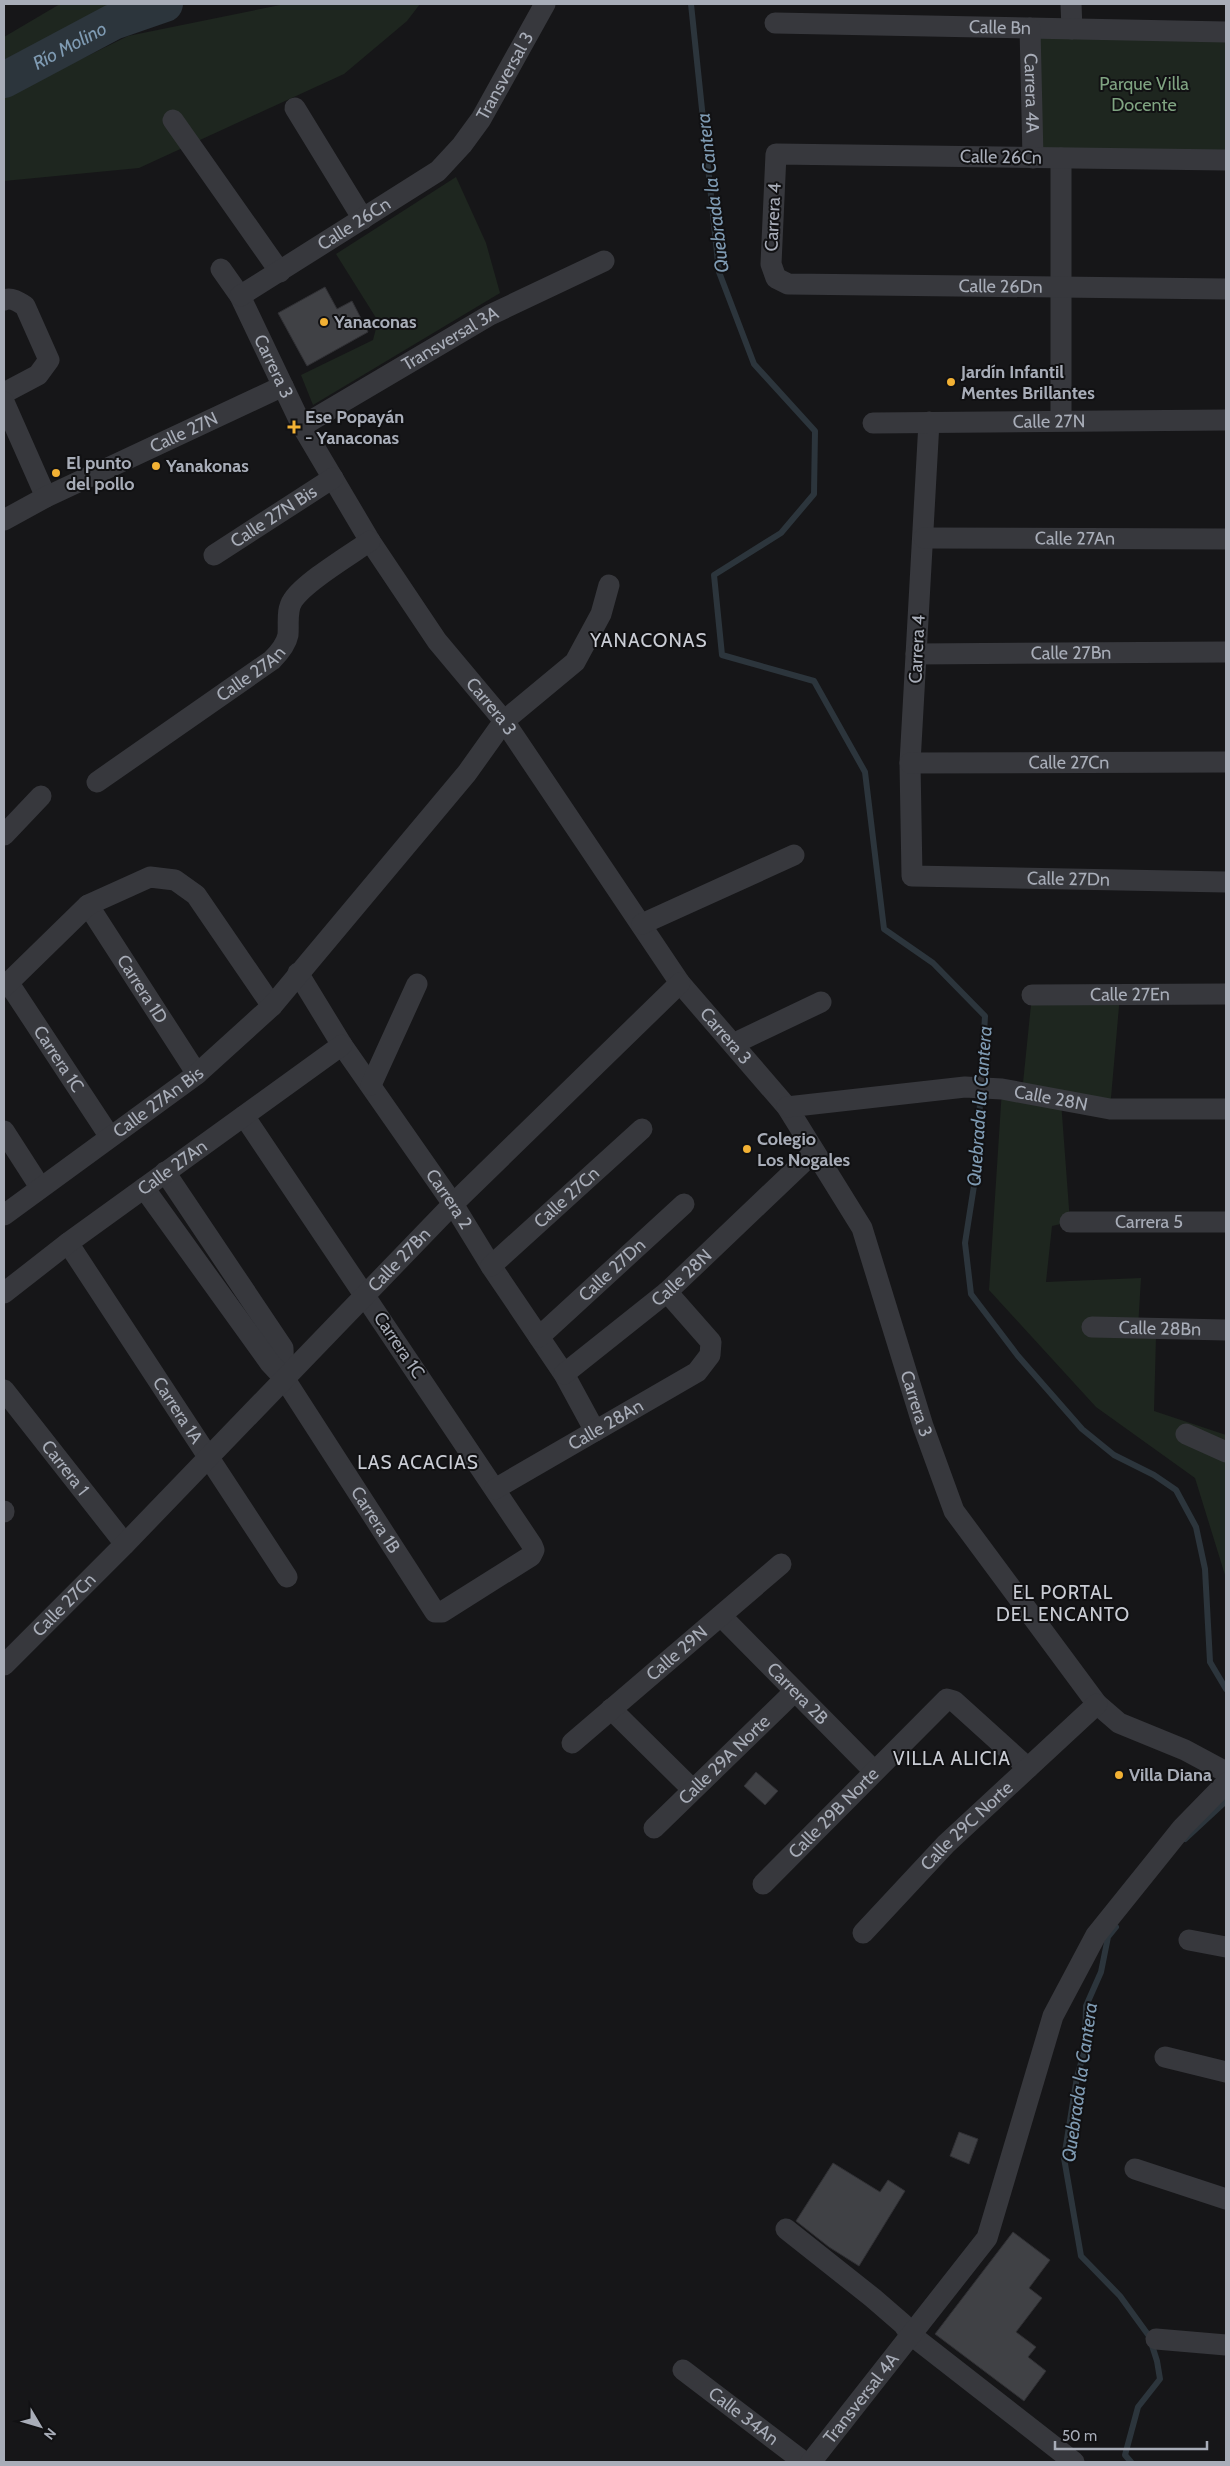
<svg xmlns="http://www.w3.org/2000/svg" width="1230" height="2466" font-family="Cabin,sans-serif">
<style>
.green{fill:#1e261f}
.lines{fill:none;stroke-linecap:round;stroke-linejoin:round}
.stream{stroke:#2c353c;stroke-width:6}
.river{stroke:#2c353c;stroke-width:36}
.building{fill:#404145;stroke:#303034}
.minor{stroke:#37383d;stroke-width:21}
.poi-dot{fill:#f2b134;stroke:#111113;stroke-width:2}
.labels{text-anchor:middle;stroke-width:4;stroke-linejoin:round;paint-order:stroke}
.street-label{font-size:18px;fill:#a8adb8;stroke:#111113}
.park-label{font-size:18px;fill:#7fa381;stroke:#111113}
.poi-label{font-size:18px;font-weight:bold;fill:#a8adb8;stroke:#111113;text-anchor:start}
.water-label{font-size:19px;font-style:italic;fill:#7f9bb3;stroke:#111113}
.neighbourhood-label{font-size:19px;letter-spacing:1px;fill:#c9ccd4;stroke:#111113}
</style>
<rect width="100%" height="100%" fill="#161618"/>
<!-- green -->
<g class="green">
<path d="M60,4H126L4,73V37Z"/>
<path d="M285,4H420L407,21L344,74L139,168L4,181V97L128,36Z"/>
<path d="M1030,28L1226,32V160L1033,158Z"/>
<path d="M456,177L486,243L500,293L313,405L301,375L373,340L378,321L336,254Z"/>
<path d="M1032,995H1120L1110,1109L1061,1101L1070,1222L1052,1226L1046,1282L1141,1278L1138,1328L1156,1336L1154,1411L1226,1435V1596L1225,1575L1195,1478L1096,1407L989,1290L1002,1089L1022,1093Z"/>
</g>
<g class="lines">
<!-- stream -->
<g class="stream">
<path d="M691,4L719,272L754,364L815,431L814,494L781,533L714,575L722,655L814,681L865,772L884,929L933,963L985,1016L976,1173L965,1243L971,1294L1018,1356L1082,1429L1114,1455L1154,1475L1176,1490L1196,1527L1205,1569L1210,1662L1226,1689"/>
<path d="M1185,1839L1226,1801"/>
<path d="M1116,1927L1108,1937L1101,1972L1086,2006L1085,2049L1077,2077L1064,2158L1081,2256L1120,2296L1149,2336L1157,2361L1160,2379L1138,2407L1125,2455L1131,2462"/>
</g>
<!-- river -->
<path class="river" id="s1" d="M4,80L113,22L165,4"/>
</g>
<!-- building -->
<g class="building">
<path d="M325,287L337,309L352,301L368,332L307,366L278,313Z"/>
<path d="M756,1772L778,1791L765,1805L744,1786Z"/>
<path d="M959,2132L978,2139L969,2164L950,2156Z"/>
<path d="M833,2163L880,2192L888,2180L905,2191L859,2266L829,2247L796,2221Z"/>
<path d="M1013,2232L1050,2260L1029,2288L1042,2298L1016,2332L1036,2347L1028,2357L1046,2371L1024,2401L935,2334Z"/>
</g>
<g class="lines">
<!-- minor -->
<g class="minor">
<path d="M1071,4L1072,29"/>
<path id="s2" d="M775,23L1226,32"/>
<path id="s3" d="M1030,28L1033,158"/>
<path d="M295,108L363,219"/>
<path d="M173,120L280,272"/>
<path d="M1061,158V420"/>
<path id="s4" d="M1226,160L776,154L771,264L776,278L788,284L1226,289"/>
<path id="s5" d="M221,269L240,296L302,426L370,541L437,641L504,721L680,983L787,1107L862,1228L923,1426L954,1511L1097,1704L1119,1723L1185,1750L1226,1772"/>
<path id="s6" d="M240,296L438,171L462,145L481,119L545,4"/>
<path d="M4,300C11,297 19,302 25,306L49,360L38,375L4,393"/>
<path d="M4,402L46,497"/>
<path id="s7" d="M929,422L910,763L912,876L1226,882"/>
<path id="s8" d="M873,423L1226,420"/>
<path id="s9" d="M302,426L490,315L604,261"/>
<path id="s10" d="M4,520L46,497L283,386"/>
<path id="s11" d="M924,538L1226,539"/>
<path id="s12" d="M214,555L333,478"/>
<path id="s13" d="M916,654L1226,652"/>
<path id="s14" d="M910,763L1226,762"/>
<path id="s15" d="M97,782L272,660C279,653 286,645 288,635C289,623 286,610 293,600C305,582 350,555 370,541"/>
<path d="M4,835L41,796"/>
<path id="s16" d="M88,905L197,1074"/>
<path d="M642,924L794,855"/>
<path id="s17" d="M298,973L342,1045L453,1204L491,1266L564,1374L595,1431"/>
<path id="s18" d="M8,982L110,1137"/>
<path d="M4,987L88,905L150,877L175,880L196,895L272,1006"/>
<path id="s19" d="M1032,995L1226,994"/>
<path d="M733,1044L821,1002"/>
<path d="M371,1085L417,984"/>
<path id="s20" d="M787,1107L965,1087L1002,1089L1110,1109H1226"/>
<path d="M4,1131L40,1187"/>
<path d="M165,1172L283,1348L284,1378"/>
<path id="s21" d="M144,1188L270,1363L284,1378L435,1612H442L531,1556L534,1550L532,1545L244,1116"/>
<path id="s22" d="M4,1215L197,1074L272,1006L467,773L504,721L575,662L601,614L609,585"/>
<path id="s23" d="M1070,1222H1226"/>
<path id="s24" d="M68,1243L287,1577"/>
<path id="s25" d="M491,1266L642,1129"/>
<path id="s26" d="M4,1293L68,1243L342,1045"/>
<path id="s27" d="M1092,1327L1226,1330"/>
<path id="s28" d="M539,1337L684,1204"/>
<path id="s29" d="M564,1374L667,1292L814,1152"/>
<path id="s30" d="M4,1390L125,1544"/>
<path d="M1186,1434L1226,1452"/>
<path id="s31" d="M495,1489L697,1372L710,1355L711,1342L667,1292"/>
<path d="M4,1512V1511"/>
<path id="s32" d="M721,1616L874,1771"/>
<path id="s33" d="M4,1665L125,1544L453,1204L680,983"/>
<path d="M611,1709L692,1789"/>
<path id="s34" d="M572,1743L781,1564"/>
<path id="s35" d="M654,1828L794,1692"/>
<path id="s36" d="M763,1884L947,1699L954,1701L1028,1768"/>
<path id="s37" d="M863,1933L946,1844L1097,1704"/>
<path d="M1189,1940L1226,1947"/>
<path d="M1165,2057L1226,2072"/>
<path d="M1135,2169L1226,2199"/>
<path d="M786,2229L873,2298L903,2324L910,2334L1074,2462"/>
<path d="M1156,2339L1226,2345"/>
<path id="s38" d="M683,2370L804,2462"/>
<path id="s39" d="M811,2462L987,2238L1053,2016L1096,1935L1182,1828L1226,1783"/>
</g>
</g>
<!-- markers -->
<g class="poi-dot">
<circle cx="324" cy="322" r="5"/>
<circle cx="951" cy="382" r="5"/>
<path d="M291.5 419.5h5v5h5v5h-5v5h-5v-5h-5v-5h5z"/>
<circle cx="156" cy="466" r="5"/>
<circle cx="56" cy="473" r="5"/>
<circle cx="747" cy="1149" r="5"/>
<circle cx="1119" cy="1775" r="5"/>
</g>
<g class="labels">
<!-- street labels -->
<g class="street-label">
<text dy="6" stroke="none"><textPath href="#s2" startOffset="225">Calle Bn</textPath></text>
<text dy="6" stroke="none"><textPath href="#s6" startOffset="351">Transversal 3</textPath></text>
<text dy="6" stroke="none"><textPath href="#s3" startOffset="65">Carrera 4A</textPath></text>
<text transform="translate(1001 157) rotate(1)" y="6">Calle 26Cn</text>
<text transform="translate(773 217) rotate(-87)" y="6">Carrera 4</text>
<text dy="6" stroke="none"><textPath href="#s6" startOffset="135">Calle 26Cn</textPath></text>
<text dy="6" stroke="none"><textPath href="#s4" startOffset="801">Calle 26Dn</textPath></text>
<text dy="6" stroke="none"><textPath href="#s9" startOffset="172">Transversal 3A</textPath></text>
<text dy="6" stroke="none"><textPath href="#s5" startOffset="111">Carrera 3</textPath></text>
<text dy="6" stroke="none"><textPath href="#s8" startOffset="176">Calle 27N</textPath></text>
<text dy="6" stroke="none"><textPath href="#s10" startOffset="200">Calle 27N</textPath></text>
<text dy="6" stroke="none"><textPath href="#s12" startOffset="71">Calle 27N Bis</textPath></text>
<text dy="6" stroke="none"><textPath href="#s11" startOffset="151">Calle 27An</textPath></text>
<text transform="translate(917 649) rotate(-87)" y="6">Carrera 4</text>
<text dy="6" stroke="none"><textPath href="#s13" startOffset="155">Calle 27Bn</textPath></text>
<text dy="6" stroke="none"><textPath href="#s15" startOffset="188">Calle 27An</textPath></text>
<text dy="6" stroke="none"><textPath href="#s5" startOffset="516">Carrera 3</textPath></text>
<text dy="6" stroke="none"><textPath href="#s14" startOffset="159">Calle 27Cn</textPath></text>
<text dy="6" stroke="none"><textPath href="#s7" startOffset="611">Calle 27Dn</textPath></text>
<text dy="6" stroke="none"><textPath href="#s16" startOffset="100">Carrera 1D</textPath></text>
<text dy="6" stroke="none"><textPath href="#s19" startOffset="98">Calle 27En</textPath></text>
<text dy="6" stroke="none"><textPath href="#s5" startOffset="921">Carrera 3</textPath></text>
<text dy="6" stroke="none"><textPath href="#s18" startOffset="92">Carrera 1C</textPath></text>
<text dy="6" stroke="none"><textPath href="#s20" startOffset="266">Calle 28N</textPath></text>
<text dy="6" stroke="none"><textPath href="#s22" startOffset="191">Calle 27An Bis</textPath></text>
<text dy="6" stroke="none"><textPath href="#s26" startOffset="210">Calle 27An</textPath></text>
<text dy="6" stroke="none"><textPath href="#s25" startOffset="102">Calle 27Cn</textPath></text>
<text dy="6" stroke="none"><textPath href="#s17" startOffset="272">Carrera 2</textPath></text>
<text dy="6" stroke="none"><textPath href="#s23" startOffset="79">Carrera 5</textPath></text>
<text dy="6" stroke="none"><textPath href="#s33" startOffset="566">Calle 27Bn</textPath></text>
<text dy="6" stroke="none"><textPath href="#s28" startOffset="99">Calle 27Dn</textPath></text>
<text dy="6" stroke="none"><textPath href="#s29" startOffset="152">Calle 28N</textPath></text>
<text dy="6" stroke="none"><textPath href="#s27" startOffset="68">Calle 28Bn</textPath></text>
<text transform="translate(399 1345) rotate(56)" y="6">Carrera 1C</text>
<text dy="6" stroke="none"><textPath href="#s5" startOffset="1341">Carrera 3</textPath></text>
<text dy="6" stroke="none"><textPath href="#s24" startOffset="200">Carrera 1A</textPath></text>
<text dy="6" stroke="none"><textPath href="#s31" startOffset="128">Calle 28An</textPath></text>
<text dy="6" stroke="none"><textPath href="#s30" startOffset="99">Carrera 1</textPath></text>
<text dy="6" stroke="none"><textPath href="#s21" startOffset="405">Carrera 1B</textPath></text>
<text dy="6" stroke="none"><textPath href="#s33" startOffset="85">Calle 27Cn</textPath></text>
<text dy="6" stroke="none"><textPath href="#s34" startOffset="138">Calle 29N</textPath></text>
<text dy="6" stroke="none"><textPath href="#s32" startOffset="109">Carrera 2B</textPath></text>
<text dy="6" stroke="none"><textPath href="#s35" startOffset="98">Calle 29A Norte</textPath></text>
<text dy="6" stroke="none"><textPath href="#s36" startOffset="100">Calle 29B Norte</textPath></text>
<text dy="6" stroke="none"><textPath href="#s37" startOffset="149">Calle 29C Norte</textPath></text>
<text dy="6" stroke="none"><textPath href="#s39" startOffset="81">Transversal 4A</textPath></text>
<text dy="6" stroke="none"><textPath href="#s38" startOffset="76">Calle 34An</textPath></text>
</g>
<!-- park labels -->
<g class="park-label">
<text x="1144" y="90">Parque Villa<tspan x="1144" dy="21">Docente</tspan></text>
</g>
<!-- poi labels -->
<g class="poi-label">
<text x="334" y="328">Yanaconas</text>
<text x="961" y="378">Jardín Infantil<tspan x="961" dy="21">Mentes Brillantes</tspan></text>
<text x="305" y="423">Ese Popayán<tspan x="305" dy="21">- Yanaconas</tspan></text>
<text x="66" y="469">El punto<tspan x="66" dy="21">del pollo</tspan></text>
<text x="166" y="472">Yanakonas</text>
<text x="757" y="1145">Colegio<tspan x="757" dy="21">Los Nogales</tspan></text>
<text x="1129" y="1781">Villa Diana</text>
</g>
<!-- water labels -->
<g class="water-label">
<text dy="7" stroke="none"><textPath href="#s1" startOffset="74">Río Molino</textPath></text>
<text transform="translate(712 193) rotate(-97)" y="7">Quebrada la Cantera</text>
<text transform="translate(979 1106) rotate(-86)" y="7">Quebrada la Cantera</text>
<text transform="translate(1079 2082) rotate(-82)" y="7">Quebrada la Cantera</text>
</g>
<!-- neighbourhood labels -->
<g class="neighbourhood-label">
<text x="649" y="647">YANACONAS</text>
<text x="418" y="1469">LAS ACACIAS</text>
<text x="1063" y="1599">EL PORTAL<tspan x="1063" dy="22">DEL ENCANTO</tspan></text>
<text x="952" y="1765">VILLA ALICIA</text>
</g>
</g>
<!-- border -->
<rect width="1230" height="2466" fill="none" stroke="#a8adb8" stroke-width="10"/>
<!-- north arrow -->
<g transform="translate(40 2426) rotate(128)" stroke="#111113" stroke-width="4" paint-order="stroke">
<path d="M0-4L9 19L0 12L-9 19Z" fill="#a8adb8"/>
<text y="-8" font-size="14" font-weight="bold" text-anchor="middle" fill="#a8adb8">N</text>
</g>
<!-- scale -->
<path d="M1055 2441v8h152v-8" fill="none" stroke="#a8adb8" stroke-width="2.5"/>
<text x="1062" y="2441" font-size="15" fill="#a8adb8" stroke="#111113" stroke-width="4" paint-order="stroke">50 m</text>
</svg>
